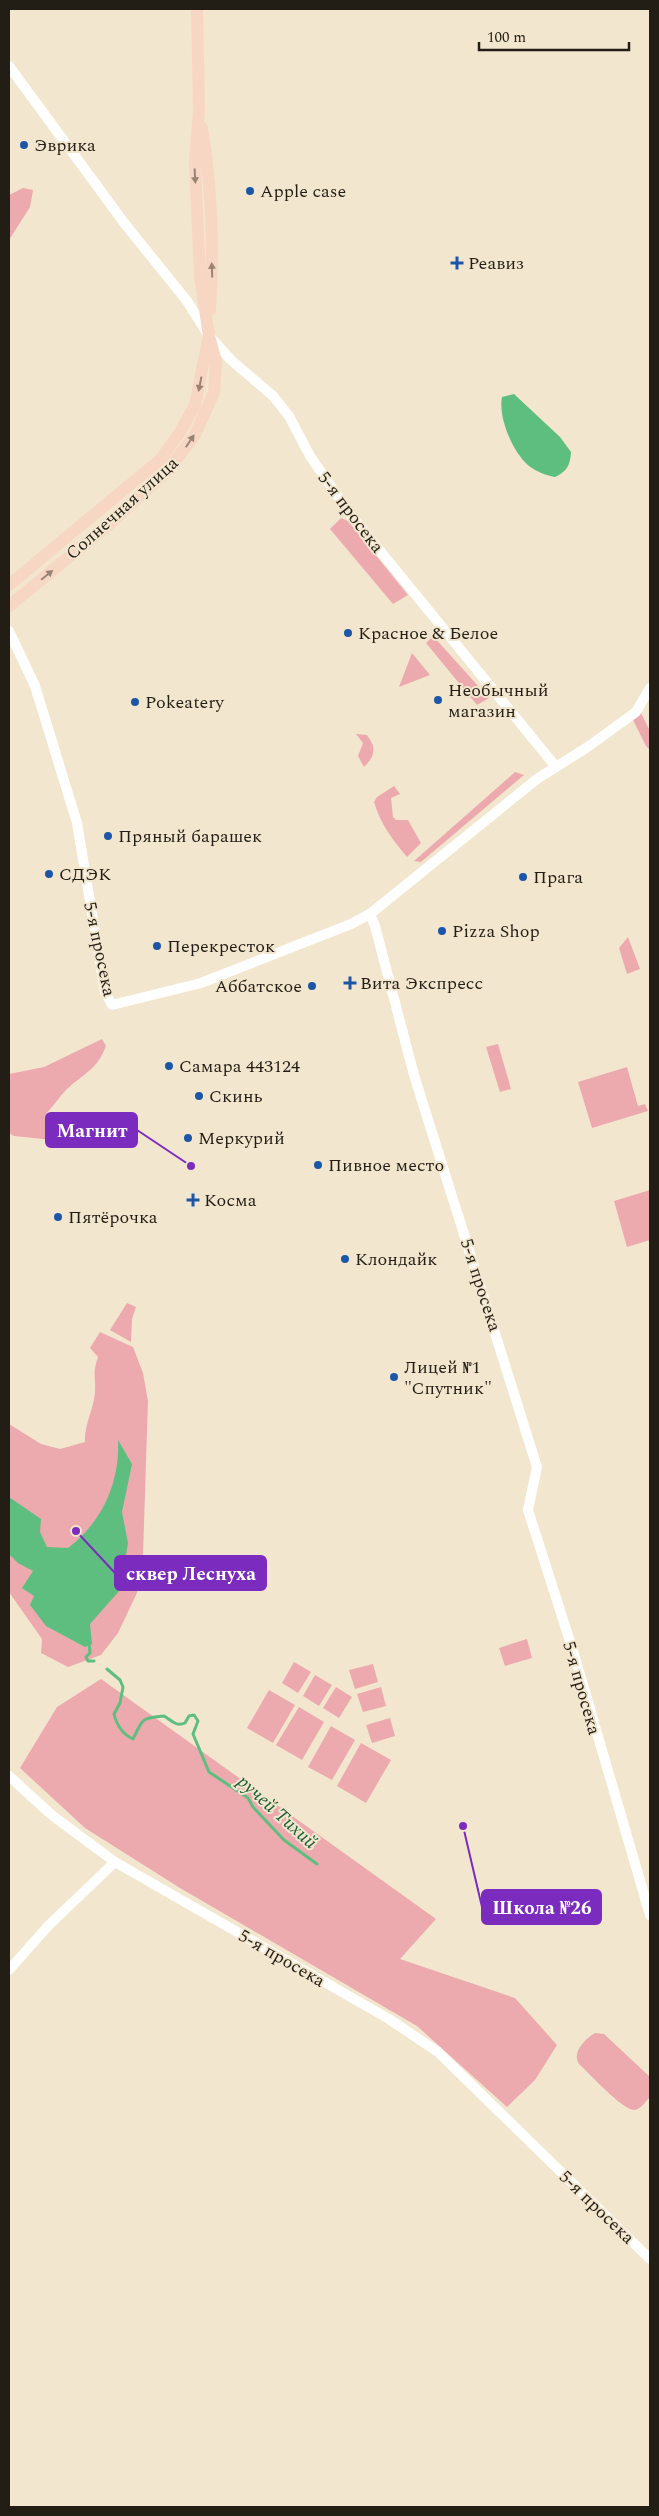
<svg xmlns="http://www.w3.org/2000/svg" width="659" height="2516" font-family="Spectral,serif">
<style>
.green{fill:#ecaaae}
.water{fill:#5ebe80}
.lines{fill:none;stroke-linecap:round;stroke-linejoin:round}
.stream{stroke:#5ebe80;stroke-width:3}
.minor{stroke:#fff;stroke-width:10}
.major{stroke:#f8d6c4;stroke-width:12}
.oneway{fill:#988375}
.poi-dot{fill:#1d56a8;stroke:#f3e6ce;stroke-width:2}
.labels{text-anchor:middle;stroke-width:4;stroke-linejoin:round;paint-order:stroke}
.poi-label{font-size:18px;fill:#231e15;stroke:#f3e6ce;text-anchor:start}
.street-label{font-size:18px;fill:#231e15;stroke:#f3e6ce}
.water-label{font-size:19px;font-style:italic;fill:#195f36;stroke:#f3e6ce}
.leader{fill:none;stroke:#7b2cbf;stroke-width:2}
.callout-dot{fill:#7b2cbf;stroke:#f3e6ce;stroke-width:2}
.callout{fill:#7b2cbf;stroke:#7b2cbf;stroke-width:2}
.callout-label{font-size:19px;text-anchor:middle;font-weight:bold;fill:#fff}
</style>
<rect width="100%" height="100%" fill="#f3e6ce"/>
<!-- green -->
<g class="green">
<path d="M23,188L33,190L30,207L9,240V195Z"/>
<path d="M341,518L348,521L408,595L393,604L330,529Z"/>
<path d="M433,636L489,698L477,705L426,643Z"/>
<path d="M412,653L430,675L399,687Z"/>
<path d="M641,713L650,731V750L646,746L633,720Z"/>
<path d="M356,734L367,735C377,748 375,756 364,767L358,756L363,743Z"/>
<path d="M515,772L524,775L421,862L414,861Z"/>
<path d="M394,786L400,794L391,798L393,817L396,820H408L421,843L407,857C392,839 381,825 374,802L377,797Z"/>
<path d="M628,937L640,969L627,974L619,948Z"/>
<path d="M102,1039L106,1046C97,1070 84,1073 67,1089C60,1096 54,1105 47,1113L52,1140L14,1136L9,1133V1074L44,1067Z"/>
<path d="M498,1044L511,1089L500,1092L486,1047Z"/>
<path d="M627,1067L638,1106L645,1104L648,1111L592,1128L578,1082Z"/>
<path d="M650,1190V1240L627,1247L614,1201Z"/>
<path d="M127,1303L136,1307L132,1319L131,1342L110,1330Z"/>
<path d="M100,1332L133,1347L143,1373L148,1401L143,1555L137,1593L118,1633L101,1655L68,1667L41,1653L42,1639L9,1592V1424L41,1444L60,1449L85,1442C84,1424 94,1409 95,1392C96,1375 92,1375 98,1357L90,1348Z"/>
<path d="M527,1639L532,1658L505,1666L499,1648Z"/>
<path d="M294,1662L311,1672L298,1693L282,1683Z"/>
<path d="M373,1664L378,1682L355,1689L349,1670Z"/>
<path d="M315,1675L332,1685L319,1706L303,1696Z"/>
<path d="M101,1679L436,1919L400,1959L515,1998L557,2045L535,2080L507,2107L417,2026L180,1888L85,1828L20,1768L57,1707Z"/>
<path d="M336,1687L352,1697L339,1718L323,1708Z"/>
<path d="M381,1687L386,1706L363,1712L357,1694Z"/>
<path d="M269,1690L295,1705L273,1743L247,1728Z"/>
<path d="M299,1707L324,1722L302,1760L276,1745Z"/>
<path d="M390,1718L395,1736L372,1743L366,1725Z"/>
<path d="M331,1726L355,1740L332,1780L308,1767Z"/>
<path d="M361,1743L391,1760L366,1803L337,1786Z"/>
<path d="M595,2033L604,2034L650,2077V2097C646,2101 641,2109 635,2110C623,2111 589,2073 579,2064C572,2052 584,2040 595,2033Z"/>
</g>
<!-- water -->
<g class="water">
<path d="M514,394L560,437L571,452C570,466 567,471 555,477C545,475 537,472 529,466C513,453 498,418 502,397Z"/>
<path d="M118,1440L132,1464L122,1512L128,1543L120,1590L90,1624L92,1644L85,1647L46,1626L30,1605L34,1596L22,1588L33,1571L18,1563L9,1554V1497L41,1519L40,1532L47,1547L68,1548C102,1522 120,1483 118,1440Z"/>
</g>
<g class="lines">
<!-- stream -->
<g class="stream">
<path d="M89,1643L90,1653L86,1657L88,1661H94"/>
<path d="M107,1669L120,1680L123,1687L120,1703L114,1714C117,1726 122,1734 133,1739C143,1720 139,1718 164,1716C171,1720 176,1727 185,1723L189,1716L194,1715L198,1721L193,1734L209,1772L248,1798L253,1807L284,1840L317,1864"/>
</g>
<!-- minor -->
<g class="minor">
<path d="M9,66L125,224L187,301L209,336L231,360L273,396L289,416L310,456L350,514L556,767"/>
<path d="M9,631L35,686L77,823L105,992L112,1005L201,983L351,924L370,914L537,779L589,746L636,712L650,688"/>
<path d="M370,914L375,926L414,1075L537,1467L528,1510L574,1654L650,1915"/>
<path d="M9,1776L53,1816L115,1862L389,2019L438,2052L650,2259"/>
<path d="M9,1970L49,1925L115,1862"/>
</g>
<!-- major -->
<g class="major">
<path d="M202,128C212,188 214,250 210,310"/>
<path d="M9,585L161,459L180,432L195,405L208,340"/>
<path d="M9,606L107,526L168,470L195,435L214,392L216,361L209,336L200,276L195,163L199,110L197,9"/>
</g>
</g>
<!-- one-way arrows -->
<defs><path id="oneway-solid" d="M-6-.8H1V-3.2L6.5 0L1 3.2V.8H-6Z" transform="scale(1.25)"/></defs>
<g class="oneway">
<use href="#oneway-solid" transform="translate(195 176) rotate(87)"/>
<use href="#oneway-solid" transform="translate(212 270) rotate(-92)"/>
<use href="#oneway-solid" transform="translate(200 384) rotate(101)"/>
<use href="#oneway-solid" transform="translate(190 441) rotate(-56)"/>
<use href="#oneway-solid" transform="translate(47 575) rotate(-39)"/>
</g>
<!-- markers -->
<g class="poi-dot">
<circle cx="24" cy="145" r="5"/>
<circle cx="250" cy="191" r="5"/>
<path d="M454.5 255.5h5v5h5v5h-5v5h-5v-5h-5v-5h5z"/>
<circle cx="348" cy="633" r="5"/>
<circle cx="438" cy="700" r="5"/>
<circle cx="135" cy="702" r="5"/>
<circle cx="108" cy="836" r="5"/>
<circle cx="49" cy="874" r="5"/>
<circle cx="523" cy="877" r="5"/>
<circle cx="442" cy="931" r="5"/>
<circle cx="157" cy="946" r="5"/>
<path d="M347.5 975.5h5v5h5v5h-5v5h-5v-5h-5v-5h5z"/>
<circle cx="312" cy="986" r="5"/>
<circle cx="169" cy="1066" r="5"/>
<circle cx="199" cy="1096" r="5"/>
<circle cx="188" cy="1138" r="5"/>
<circle cx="318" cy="1165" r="5"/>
<path d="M190.5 1192.5h5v5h5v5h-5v5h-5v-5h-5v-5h5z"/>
<circle cx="58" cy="1217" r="5"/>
<circle cx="345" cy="1259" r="5"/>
<circle cx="394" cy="1377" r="5"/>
</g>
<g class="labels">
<!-- poi labels -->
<g class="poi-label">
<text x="34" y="151">Эврика</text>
<text x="260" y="197">Apple case</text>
<text x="468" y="269">Реавиз</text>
<text x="358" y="639">Красное &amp; Белое</text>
<text x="448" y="696">Необычный<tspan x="448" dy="21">магазин</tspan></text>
<text x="145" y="708">Pokeatery</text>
<text x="118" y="842">Пряный барашек</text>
<text x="59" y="880">СДЭК</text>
<text x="533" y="883">Прага</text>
<text x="452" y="937">Pizza Shop</text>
<text x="167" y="952">Перекресток</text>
<text x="360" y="989">Вита Экспресс</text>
<text x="302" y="992" text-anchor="end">Аббатское</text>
<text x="179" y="1072">Самара 443124</text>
<text x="209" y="1102">Скинь</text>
<text x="198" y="1144">Меркурий</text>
<text x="328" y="1171">Пивное место</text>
<text x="204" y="1206">Косма</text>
<text x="68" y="1223">Пятёрочка</text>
<text x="355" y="1265">Клондайк</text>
<text x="404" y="1373">Лицей №1<tspan x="404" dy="21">"Спутник"</tspan></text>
</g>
<!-- street labels -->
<g class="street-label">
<text transform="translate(122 508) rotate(-42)" y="6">Солнечная улица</text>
<text transform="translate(351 512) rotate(53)" y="6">5-я просека</text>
<text transform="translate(100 949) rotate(78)" y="6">5-я просека</text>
<text transform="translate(481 1285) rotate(72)" y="6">5-я просека</text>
<text transform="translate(582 1688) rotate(74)" y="6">5-я просека</text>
<text transform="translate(282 1958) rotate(30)" y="6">5-я просека</text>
<text transform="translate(597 2207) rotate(44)" y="6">5-я просека</text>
</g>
<!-- water labels -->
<g class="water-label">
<text transform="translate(278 1811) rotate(42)" y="7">ручей Тихий</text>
</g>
</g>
<!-- callouts -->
<path class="leader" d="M191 1166L137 1130M76 1531L115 1573M463 1826L482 1907"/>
<g class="callout-dot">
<circle cx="191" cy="1166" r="5"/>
<circle cx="76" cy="1531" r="5"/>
<circle cx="463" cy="1826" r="5"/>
</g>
<g class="callout">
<rect x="46" y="1113" width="91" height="34" rx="5"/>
<rect x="115" y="1556" width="151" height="34" rx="5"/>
<rect x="482" y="1890" width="119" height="34" rx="5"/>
</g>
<g class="callout-label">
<text x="92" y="1137">Магнит</text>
<text x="191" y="1580">сквер Леснуха</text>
<text x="542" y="1914">Школа №26</text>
</g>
<!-- border -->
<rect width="659" height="2516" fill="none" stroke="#231e15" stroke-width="20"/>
<!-- scale -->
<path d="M479 42v8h150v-8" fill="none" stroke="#231e15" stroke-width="2.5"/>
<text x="487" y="42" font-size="15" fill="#231e15" stroke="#f3e6ce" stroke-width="4" paint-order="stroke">100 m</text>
</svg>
